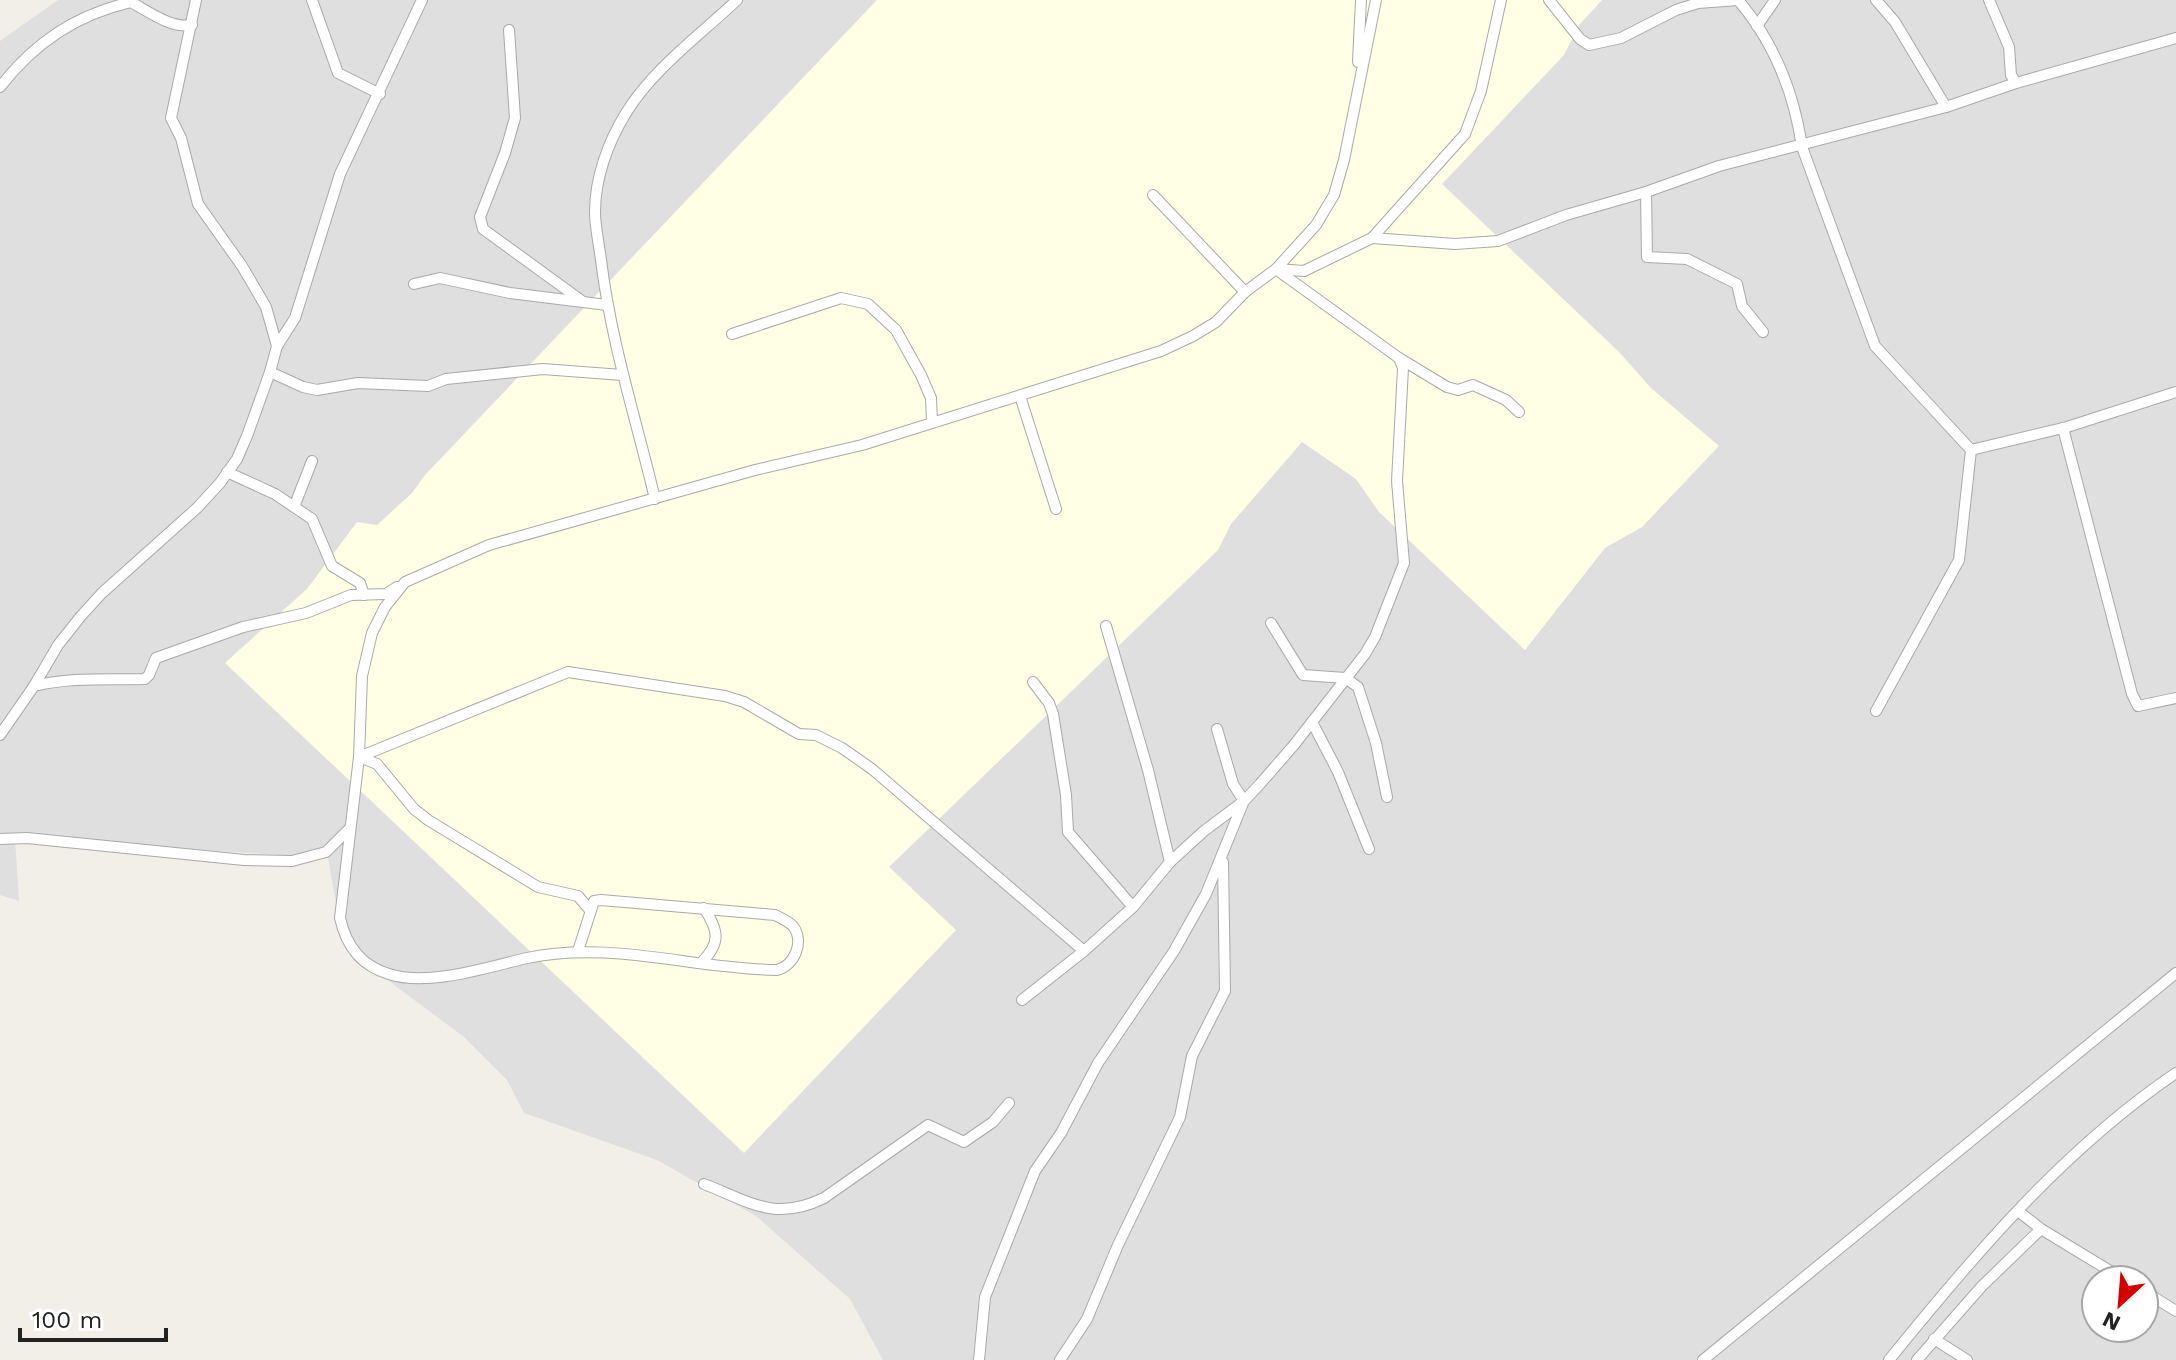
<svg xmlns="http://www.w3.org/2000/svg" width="2176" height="1360" font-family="'Work Sans',sans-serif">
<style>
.residential{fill:#e0dfdf;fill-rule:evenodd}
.education{fill:#ffffe5}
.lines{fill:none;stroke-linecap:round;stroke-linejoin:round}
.minor-casing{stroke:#a9a9a9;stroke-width:12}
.minor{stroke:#fff;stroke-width:10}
</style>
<rect width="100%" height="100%" fill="#f2efe9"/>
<!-- residential -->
<path class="residential" d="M58,0H2176V1360H883L850,1299L756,1216L657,1160L524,1113L507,1080L464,1037L351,953L337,909L328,858L15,838L19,901L0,895V41ZM2096,1280H2144V1328H2096Z"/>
<!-- education -->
<path class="education" d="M877,0H1602L1580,24L1564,55L1442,184L1619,352L1651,388L1719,446L1642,527L1605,548L1525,650L1379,512L1356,479L1302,442L1231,524L1218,550L889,867L956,930L744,1153L225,663L307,589L357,522L377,525L412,493L425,475Z"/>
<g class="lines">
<defs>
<g id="minor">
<path d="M312,0L338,73L380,94"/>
<path d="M1549,0L1580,39L1589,45L1621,38L1676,10L1698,3L1738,0C1774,42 1794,93 1802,147L1875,346L1971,450"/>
<path d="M1876,0L1895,22L1946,107"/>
<path d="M1989,0L2009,47L2011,75L2016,83"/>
<path d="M129,1C148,11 171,29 192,25"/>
<path d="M1757,26L1775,0"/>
<path d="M509,30L515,118L505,153L480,217L483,229L582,301"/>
<path d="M1358,62L1361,0"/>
<path d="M0,87C35,42 76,15 131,2"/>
<path d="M1646,192L1647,257L1687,259L1737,284L1742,306L1763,332"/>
<path d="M1153,195L1245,292"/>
<path d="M1372,238L1465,134L1481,91L1501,0"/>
<path d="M1276,269L1304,271L1372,238L1455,244L1498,241L1566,215L1646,192L1719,166L1946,107L2016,83L2176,38"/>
<path d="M414,284L440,278L510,293L607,305"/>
<path d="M732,334L841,298L868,304L896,330L921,375L931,398L932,422"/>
<path d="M277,346L295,318L340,174L422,0"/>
<path d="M1399,358L1447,387L1458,390L1473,385L1506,400L1519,412"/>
<path d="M270,372L303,387L317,390L358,383L428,386L446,379L543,369L622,375"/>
<path d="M1020,396L1056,509"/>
<path d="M2063,428L2132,694L2138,706L2176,698"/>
<path d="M227,472L275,494L312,519L332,566L360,583L364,595"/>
<path d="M655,499C636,419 611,342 601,260C599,244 595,227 595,212C595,178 608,142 626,113C653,69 700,35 737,0"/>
<path d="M294,507L312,461"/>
<path d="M1271,623L1303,675L1345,678L1358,687L1376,743L1387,797"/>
<path d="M1106,626L1148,770L1170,862"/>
<path d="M1033,682L1049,703L1053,714L1066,795L1068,832L1133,907"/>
<path d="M34,686C71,677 107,680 145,679L149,675L156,658L243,627L306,613L351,595L386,594L397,587"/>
<path d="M1876,711L1959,560L1971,450L2067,427L2176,392"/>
<path d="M1312,722L1338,772L1369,849"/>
<path d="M1217,729L1233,784L1244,801"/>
<path d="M0,735L34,686L58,645L81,616L102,593L197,508L220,483L237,459L247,436L270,372L277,346L266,307L242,266L198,204L181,138L171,118L196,0"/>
<path d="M359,757L568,672L725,696L744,702L799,734L816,735L842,748L872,769L1084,951L1022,1000"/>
<path d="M359,757L377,764L414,809L428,820L538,887L578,896L589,909"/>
<path d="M0,839L27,838L244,860L292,861L326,852L349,829"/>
<path d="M578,951L594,901L601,900L775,915C781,918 788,921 793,926C805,942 794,966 777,970C694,969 610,940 527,958C488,967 428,987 389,974C361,966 346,945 340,918L359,757L362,676L372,633L385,607L405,582L489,545L755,470L862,445L1161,351L1193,336L1216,322L1245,292L1276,269L1316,225L1334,195L1344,160L1376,0"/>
<path d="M1084,951L1133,907L1170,862L1204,831L1244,801L1260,784L1294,745L1365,654L1375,637L1404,563L1397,481L1403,368L1399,358L1277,270"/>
<path d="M701,963C721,943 719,931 704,908"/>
<path d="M704,1184C750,1202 775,1222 824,1198L928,1125L964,1142L993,1122L1009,1103"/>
<path d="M2018,1211L2041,1229L2125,1280"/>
<path d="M2144,1291L2176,1311"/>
<path d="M1934,1339L1967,1360"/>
<path d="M979,1360L985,1297L1035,1171L1061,1133L1098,1063L1174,951L1206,894L1243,803"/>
<path d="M1060,1360L1087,1319L1118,1245L1180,1117L1192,1056L1225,991L1223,862"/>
<path d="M1703,1360L2176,973"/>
<path d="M1889,1360C1974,1255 2064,1149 2176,1073"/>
<path d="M1917,1360L1982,1286L2041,1229"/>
</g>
</defs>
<!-- minor casing -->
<use href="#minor" class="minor-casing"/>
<!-- minor -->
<use href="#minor" class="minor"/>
</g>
<!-- north arrow -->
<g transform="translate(2120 1304) rotate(206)"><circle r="38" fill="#ffffff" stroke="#a7a7a7" stroke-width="2"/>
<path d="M0-6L14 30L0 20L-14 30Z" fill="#d40000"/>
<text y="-12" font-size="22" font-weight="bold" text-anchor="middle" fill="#222222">N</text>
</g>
<!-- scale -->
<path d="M20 1328v12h146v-12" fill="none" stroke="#222222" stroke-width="4"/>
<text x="32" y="1328" font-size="24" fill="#222222" stroke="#ffffff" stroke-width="6" paint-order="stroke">100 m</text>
</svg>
